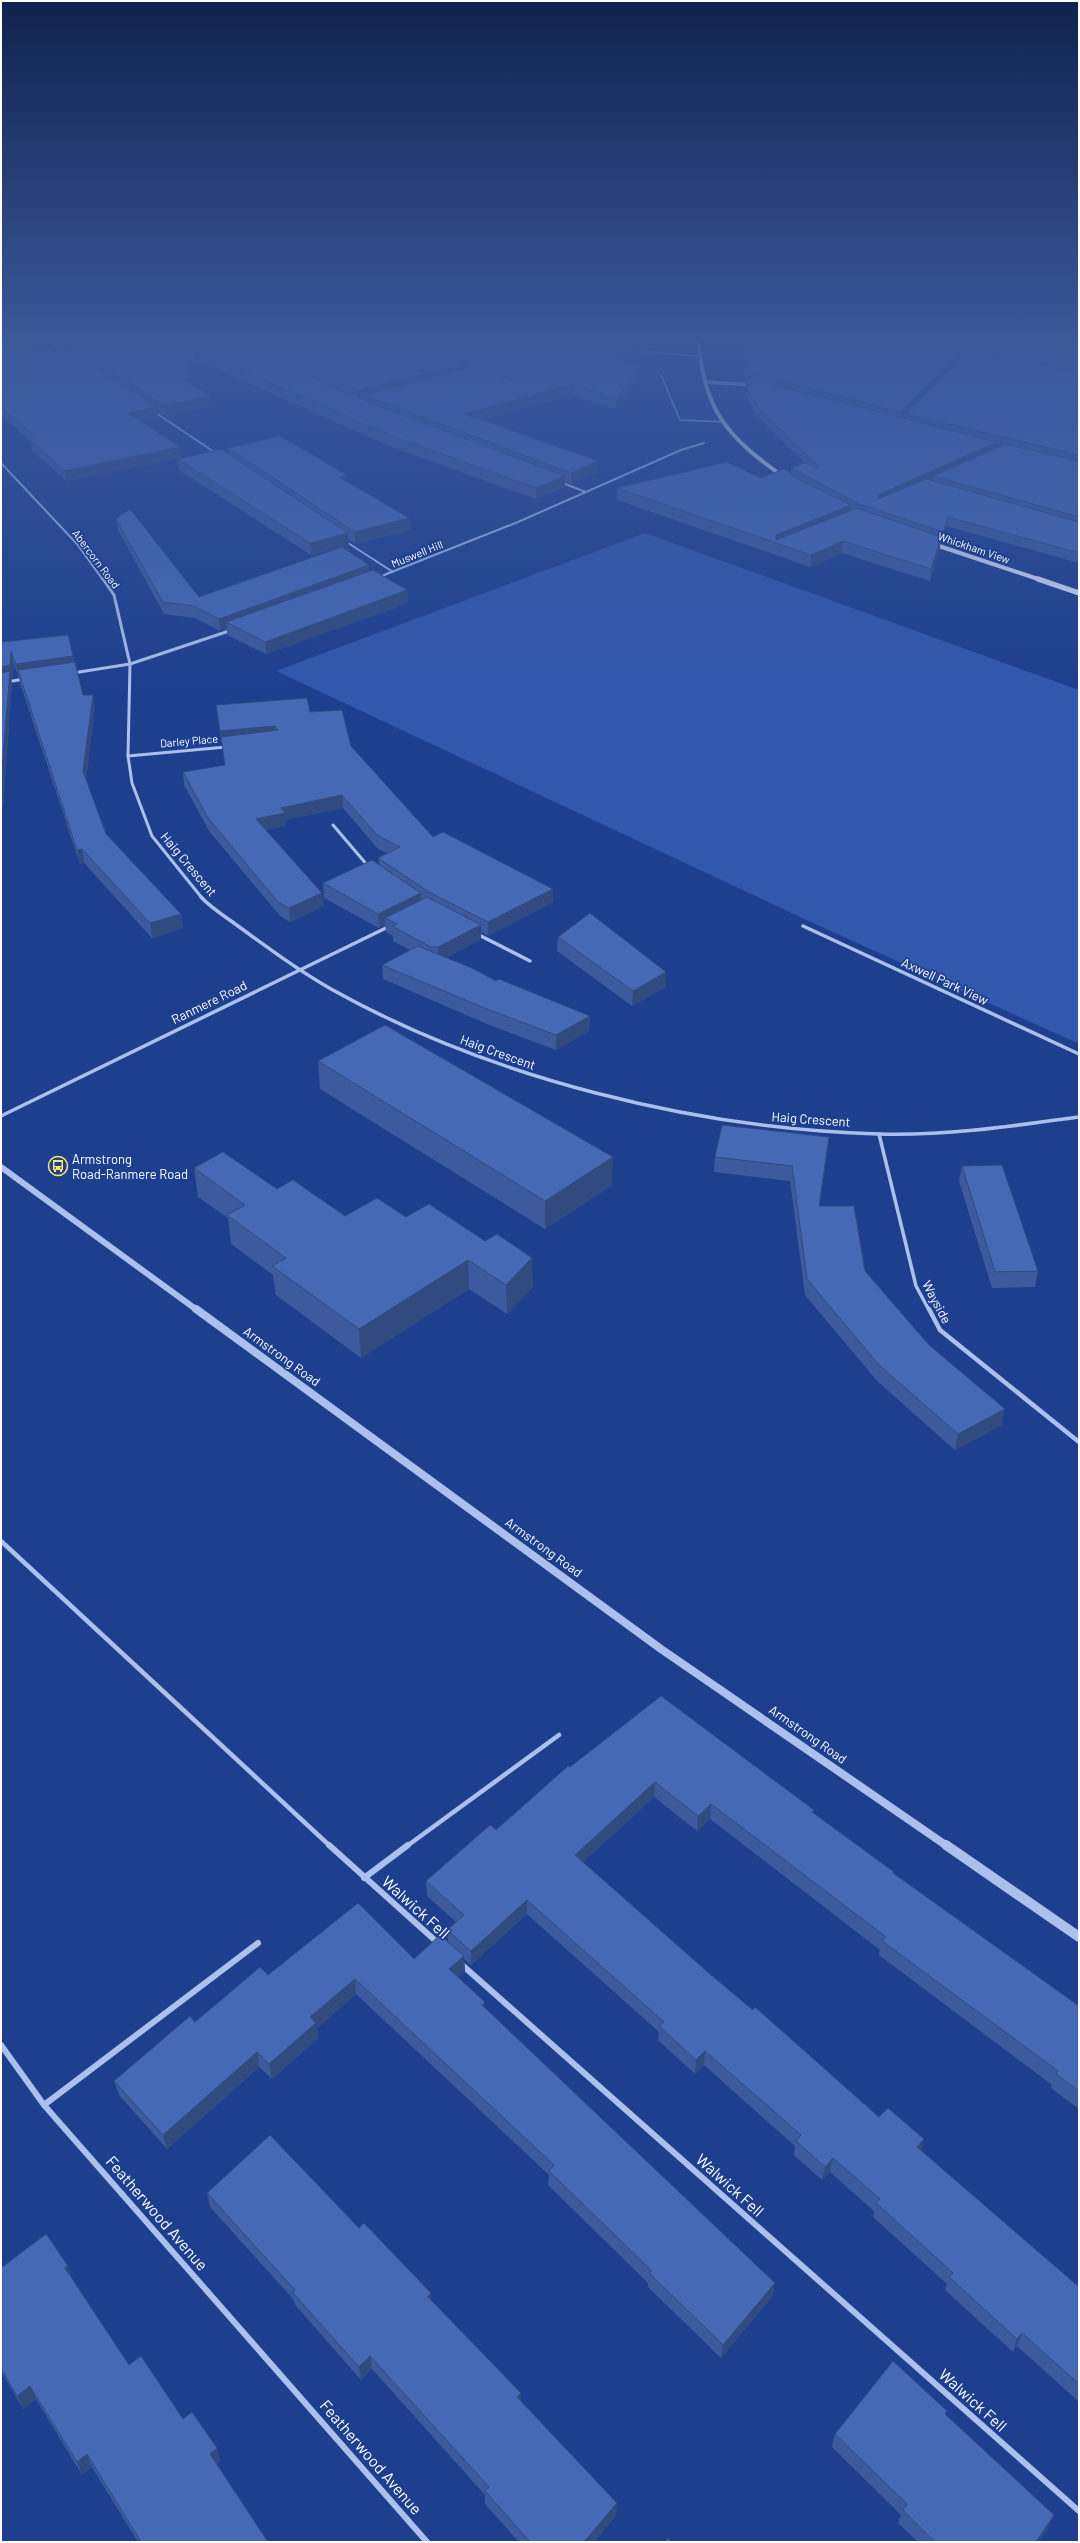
<svg xmlns="http://www.w3.org/2000/svg" width="1080" height="2543" font-family="Barlow,sans-serif">
<style>
.green{fill:#3158ac}
.lines{fill:none;stroke-linecap:round;stroke-linejoin:round}
.service{stroke:#acc0ed;stroke-width:1.5}
.minor-far4{stroke:#acc0ed;stroke-width:2}
.minor-far3{stroke:#acc0ed;stroke-width:3}
.minor-far2{stroke:#acc0ed;stroke-width:3.5}
.minor-far1{stroke:#acc0ed;stroke-width:4.5}
.minor{stroke:#acc0ed;stroke-width:6}
.tertiary-far3{stroke:#acc0ed;stroke-width:3.5}
.tertiary-far2{stroke:#acc0ed;stroke-width:6}
.tertiary-far1{stroke:#acc0ed;stroke-width:8}
.tertiary{stroke:#acc0ed;stroke-width:10}
.secondary-far1{stroke:#d8e2fa;stroke-width:4}
.secondary{stroke:#d8e2fa;stroke-width:5.5}
.wall{fill:#3c5a9d;fill-rule:evenodd}
.shaded-wall{fill:#314a7f}
.building{fill:#4669b6;stroke:#314a7f}
.labels{text-anchor:middle;stroke-width:3.5;stroke-linejoin:round;paint-order:stroke}
.far-street-label{font-size:11px;fill:#fff;stroke:#1e3f8e}
.street-label{font-size:13px;fill:#fff;stroke:#1e3f8e}
.poi-label{font-size:13px;fill:#fff;stroke:#1e3f8e;text-anchor:start}
.near-street-label{font-size:16px;fill:#fff;stroke:#1e3f8e}
</style>
<rect width="100%" height="100%" fill="#1e3f8e"/>
<!-- green -->
<path class="green" d="M645,533L1079,690V1044L798,916L276,671Z"/>
<g class="lines">
<!-- service -->
<path class="service" d="M661,375L680,420L724,422"/>
<!-- minor-far4 -->
<g class="minor-far4">
<path d="M42,336L61,349"/>
<path d="M1,339L42,336"/>
<path d="M645,352L700,356"/>
<path d="M153,411L217,454"/>
<path d="M1,463L77,544L103,580"/>
<path d="M560,482L586,492"/>
<path d="M345,541L393,572"/>
<path d="M379,577L518,522L681,450L704,443"/>
</g>
<!-- minor-far3 -->
<g class="minor-far3">
<path d="M103,579L114,595L130,664L128,756L132,783L152,836L202,898"/>
<path d="M73,673L130,664L232,630"/>
<path d="M1,683L24,679"/>
<path d="M128,756L226,747"/>
<path d="M333,825L368,866"/>
</g>
<!-- minor-far2 -->
<g class="minor-far2">
<path d="M201,897C211,908 226,917 238,926C268,948 298,970 331,989C490,1078 696,1129 878,1134C946,1136 1013,1126 1079,1117"/>
<path d="M803,926L1079,1054"/>
<path d="M477,934L530,961"/>
<path d="M1,1116L390,926"/>
<path d="M879,1134L916,1286L929,1310"/>
</g>
<!-- minor-far1 -->
<g class="minor-far1">
<path d="M929,1309L940,1330L1079,1442"/>
<path d="M1,1541L330,1846"/>
<path d="M407,1846L559,1735"/>
</g>
<!-- minor -->
<g class="minor">
<path d="M329,1845L438,1943"/>
<path d="M364,1878L408,1845"/>
<path d="M461,1964L1079,2511"/>
<path d="M1,2045L44,2105L427,2542"/>
<path d="M44,2105L258,1943"/>
</g>
<!-- tertiary-far3 -->
<path class="tertiary-far3" d="M706,382L755,385"/>
<!-- tertiary-far2 -->
<path class="tertiary-far2" d="M1,1167L197,1310"/>
<!-- tertiary-far1 -->
<path class="tertiary-far1" d="M196,1309L661,1649L947,1846"/>
<!-- tertiary -->
<path class="tertiary" d="M946,1845L1079,1937"/>
<!-- secondary-far1 -->
<g class="secondary-far1">
<path d="M698,336C704,411 725,435 785,478"/>
<path d="M930,543L1041,580"/>
</g>
<!-- secondary -->
<path class="secondary" d="M1038,579L1079,593"/>
</g>
<!-- wall -->
<g class="wall">
<path d="M104,336H692V338L659,350L649,348V354L625,362L640,367V377L616,410L574,394L481,419L598,461V471L571,484L565,481V487L536,499L389,446L199,361L188,383L211,406L165,416L157,410L158,417L140,421L181,458L66,481L32,450L30,441L1,415V339L11,346L39,350L72,351L71,344L105,338Z"/>
<path d="M742,336H1079V563L946,526L942,542L940,541V548L930,581L842,553L810,567L617,500V488L760,478L791,474V468L805,463L758,417L747,398L746,386V380H745L744,365V357L746,358ZM972,350L971,353H968ZM960,354L964,355L959,359ZM906,414V419L903,418ZM997,444L1002,445L996,448Z"/>
<path d="M228,448L347,482L409,518L410,530L355,544L348,539L349,545L342,547L369,565V571L407,590L408,603L266,654L227,635V629L220,631L195,618L164,614L118,530L116,519L199,597L341,547L311,555L179,470L178,459L229,454Z"/>
<path d="M1,642L73,656L74,662L83,695H93L95,708L86,779L106,834L181,914L183,928L152,938L84,863L80,864L20,683L19,677H18L14,664L13,678H11L12,684L3,807H1Z"/>
<path d="M216,705L310,712L351,746L433,837L553,902L488,936L481,932V939L446,958L496,981L590,1016L589,1031L556,1050L487,1024L383,979L382,965L410,950L393,941V936L386,932L385,925L379,928L324,898L323,883L379,864L378,858L387,853L377,848L343,808L285,820L286,826L266,830L324,906L290,922L280,916L209,831L184,785L183,772L225,765Z"/>
<path d="M558,937L666,972V987L632,1006L557,951Z"/>
<path d="M318,1061L612,1185L545,1229L320,1089Z"/>
<path d="M827,1152L819,1206L865,1271L929,1345L1002,1425L955,1450L877,1381L805,1295L790,1181L714,1172L715,1157Z"/>
<path d="M962,1166L1038,1271L1035,1287L992,1288L959,1181Z"/>
<path d="M194,1168L277,1189L345,1216L406,1217L533,1287L507,1314L469,1289L361,1358L276,1295L273,1275L231,1244L228,1218L198,1197Z"/>
<path d="M661,1696L814,1810L813,1813L894,1872V1874L1079,2006V2109L1051,2088L1052,2085L879,1955L880,1950L710,1819L697,1831L654,1797L583,1862L711,1975L879,2117L921,2151L1079,2287V2402L1017,2346L1013,2352L945,2290L947,2284L873,2217L874,2211L830,2172L822,2180L794,2155L795,2146L704,2065L695,2074L658,2040L659,2032L527,1914L471,1965L464,1959L465,1971L458,1977L485,2009L775,2283L772,2297L721,2358L648,2287V2283L548,2185L549,2175L356,1994L317,2028L318,2038L272,2079L259,2067L167,2149L119,2095L114,2081L195,2022L268,1975L414,1959L448,1942L447,1930L456,1922L427,1896L426,1881L496,1830L570,1767Z"/>
<path d="M207,2193L359,2228L432,2301L521,2393V2401L616,2516L594,2542H519L485,2504V2495L372,2369L361,2380L296,2306L294,2300L210,2207Z"/>
<path d="M1,2268L71,2277L129,2365L183,2419L217,2448L220,2461L216,2464L268,2542H138L92,2467L82,2475L36,2399L23,2409L1,2371Z"/>
<path d="M947,2411L945,2415L1048,2528L1039,2542H918L898,2523L901,2515L832,2447L835,2434Z"/>
</g>
<!-- shaded-wall -->
<g class="shaded-wall">
<path d="M673,336H692V338L659,350V341Z"/>
<path d="M987,336H1009L972,348V350L964,355L965,347L978,339Z"/>
<path d="M649,344V354L610,368V358Z"/>
<path d="M198,351L199,361L184,390L183,380Z"/>
<path d="M960,351L959,359L900,421L901,412Z"/>
<path d="M467,363L468,373L364,395L365,399L357,401V391Z"/>
<path d="M640,367V377L616,410V400Z"/>
<path d="M574,384V394L465,424V414Z"/>
<path d="M210,396L211,406L165,416L164,406Z"/>
<path d="M157,407L158,417L129,423L128,413Z"/>
<path d="M997,442L996,450L933,476V479L877,504L878,495Z"/>
<path d="M180,447L181,458L66,481L64,471Z"/>
<path d="M598,461V471L571,484V473Z"/>
<path d="M347,475L348,487L339,477Z"/>
<path d="M565,476V487L536,499V488Z"/>
<path d="M851,505L850,516L775,543L776,535Z"/>
<path d="M948,517L946,526L942,542L943,532Z"/>
<path d="M409,518L410,530L355,544V532Z"/>
<path d="M348,533L349,545L311,555L310,543Z"/>
<path d="M941,537L940,548L930,581L931,569Z"/>
<path d="M843,541L842,553L810,567L811,555Z"/>
<path d="M369,565V577L226,622L227,629L220,631L219,619Z"/>
<path d="M407,590L408,603L266,654L265,642Z"/>
<path d="M11,651L14,664L13,678H11L12,684L3,807L1,798V667Z"/>
<path d="M73,656L75,669L18,670L19,677H18L16,664Z"/>
<path d="M93,695L95,708L85,785L83,771Z"/>
<path d="M275,726L276,739L221,737L222,744L220,731Z"/>
<path d="M342,795L343,808L285,820L286,826L258,832L256,819L281,808Z"/>
<path d="M82,849L84,863L80,864L77,850Z"/>
<path d="M553,889V902L488,936V922Z"/>
<path d="M322,893L324,906L290,922L289,908Z"/>
<path d="M421,893V908L385,918V925L379,928L378,914Z"/>
<path d="M181,914L183,928L152,938L150,923Z"/>
<path d="M481,925V939L438,962V947Z"/>
<path d="M666,972V987L632,1006L633,991Z"/>
<path d="M590,1016L589,1031L556,1050V1035Z"/>
<path d="M829,1137L827,1152L817,1222L819,1206Z"/>
<path d="M613,1157L612,1185L545,1229V1201Z"/>
<path d="M532,1258L533,1287L507,1314L506,1285Z"/>
<path d="M468,1260L469,1289L361,1358L359,1329Z"/>
<path d="M1005,1409L1002,1425L955,1450L958,1434Z"/>
<path d="M655,1782L654,1797L575,1869V1855Z"/>
<path d="M711,1804L710,1819L697,1831L698,1816Z"/>
<path d="M527,1900V1914L471,1965V1951Z"/>
<path d="M464,1956L465,1971L450,1985L449,1969Z"/>
<path d="M355,1979L356,1994L317,2028L318,2038L272,2079L269,2064L310,2017Z"/>
<path d="M485,2002L486,2017L482,2005Z"/>
<path d="M705,2051L704,2065L695,2074L696,2060Z"/>
<path d="M257,2052L259,2067L167,2149L163,2135Z"/>
<path d="M924,2139L921,2153L917,2147Z"/>
<path d="M833,2158L830,2172L822,2180L825,2167Z"/>
<path d="M68,2266L73,2281L65,2268Z"/>
<path d="M775,2283L772,2297L721,2358L723,2345Z"/>
<path d="M431,2293L432,2307L428,2297Z"/>
<path d="M1022,2333L1017,2346L1013,2352L1017,2339Z"/>
<path d="M370,2356L372,2369L361,2380L359,2367Z"/>
<path d="M30,2386L36,2399L23,2409L17,2396Z"/>
<path d="M521,2393V2407L517,2397Z"/>
<path d="M217,2448L220,2461L213,2467L210,2454Z"/>
<path d="M87,2454L92,2467L82,2475L77,2462Z"/>
<path d="M617,2503L616,2516L594,2542H584Z"/>
<path d="M1054,2515L1048,2528L1039,2542H1036Z"/>
</g>
<!-- building -->
<g class="building">
<path d="M105,336H212L389,410L565,476L536,488L389,435L198,351L183,380L210,396L164,406L71,344L106,338Z"/>
<path d="M225,336H608L649,344L610,358L640,367L616,400L574,384L465,414L598,461L571,473L364,395L475,366L517,383L520,382L519,378L477,361L447,350L446,355L467,363L357,391Z"/>
<path d="M634,336H673L659,341Z"/>
<path d="M744,336H908L922,344L960,351L901,412L746,372L744,357L748,359Z"/>
<path d="M917,336H987L978,339L965,347L924,340Z"/>
<path d="M1003,336H1079V368L972,348Z"/>
<path d="M9,338L11,346L28,343L39,350L64,345L157,407L128,413L180,447L64,471L30,439L37,438L1,407V339Z"/>
<path d="M966,352L1079,372V455L906,414Z"/>
<path d="M747,378L997,442L878,495V499L926,479L1079,522V553L948,517L943,532L859,504L791,468L805,463L820,468L759,409L748,390Z"/>
<path d="M280,436L347,475L339,477L409,518L355,532L228,448Z"/>
<path d="M1005,444L1079,461V517L933,476Z"/>
<path d="M221,449L348,533L310,543L178,459Z"/>
<path d="M727,462L760,478L784,469L798,479L851,505L776,535V540L857,508L941,537L931,569L843,541L811,555L617,488Z"/>
<path d="M130,509L199,597L342,547L369,565L219,619L194,606L163,602L116,519Z"/>
<path d="M373,570L407,590L265,642L226,622Z"/>
<path d="M68,635L73,656L16,664L11,651L10,665L1,667V642Z"/>
<path d="M75,662L83,695H93L83,771L106,834L181,914L150,923L82,849L77,850L18,670Z"/>
<path d="M10,671L1,782V673Z"/>
<path d="M307,698L310,712L342,710L351,746L433,837L443,832L553,889L488,922L429,892L378,858L400,847L377,835L342,795L281,808L285,813L256,819L322,893L289,908L278,902L208,818L183,772L225,765L221,737L278,730L275,726L220,731L216,705Z"/>
<path d="M372,860L421,893L378,914L323,883Z"/>
<path d="M427,897L481,925L438,947H431L392,926L397,924L385,918Z"/>
<path d="M590,913L666,972L633,991L558,937Z"/>
<path d="M418,946L474,969L496,981L499,979L590,1016L556,1035L487,1009L382,965Z"/>
<path d="M385,1025L613,1157L545,1201L318,1061Z"/>
<path d="M722,1125L829,1137L819,1206H854L865,1271L929,1345L1005,1409L958,1434L879,1365L807,1279L792,1166L715,1157Z"/>
<path d="M223,1152L277,1189L293,1180L345,1216L377,1198L406,1217L429,1204L485,1241L497,1234L532,1258L506,1285L468,1260L359,1329L272,1266L286,1258L227,1215L245,1205L194,1168Z"/>
<path d="M1002,1165L1038,1271L995,1272L962,1166Z"/>
<path d="M661,1696L814,1810L812,1812L894,1872L893,1873L1079,2006V2091L1056,2074L1058,2071L882,1941L886,1937L711,1804L698,1816L655,1782L575,1855L711,1975L753,2010L755,2007L879,2117L888,2108L924,2139L917,2147L1079,2287V2384L1022,2333L1017,2339L949,2277L953,2273L876,2203L880,2199L833,2158L825,2167L796,2141L801,2135L705,2051L696,2060L659,2026L664,2022L527,1900L471,1951L447,1930L464,1915L426,1881L490,1825L496,1830L568,1766L570,1767Z"/>
<path d="M358,1903L414,1959L440,1935L464,1956L449,1969L485,2002L482,2005L775,2283L723,2345L649,2273L652,2271L549,2171L554,2165L355,1979L310,2017L316,2023L269,2064L257,2052L163,2135L114,2081L190,2016L195,2022L260,1967L268,1975Z"/>
<path d="M270,2135L359,2228L364,2223L431,2293L428,2297L521,2393L517,2397L617,2503L584,2542H530L485,2491L489,2487L370,2356L359,2367L293,2293L295,2290L207,2193Z"/>
<path d="M46,2234L68,2266L65,2268L129,2365L141,2356L183,2419L192,2412L217,2448L210,2454L268,2542H141L87,2454L77,2462L30,2386L17,2396L1,2368V2268Z"/>
<path d="M893,2361L947,2411L945,2414L1054,2515L1036,2542H935L903,2510L907,2504L835,2434Z"/>
<path d="M668,2538L671,2542H664Z"/>
</g>
<!-- sky -->
<linearGradient id="sky" x2="0" y2="1"><stop stop-color="#10234e"/><stop offset="0.49" stop-color="#3b589b"/><stop offset="1" stop-color="#3b589b" stop-opacity="0"/></linearGradient>
<rect width="1080" height="692" fill="url(#sky)"/>
<!-- icons -->
<defs>
<symbol id="bus-ring" viewBox="-11 -11 22 22"><circle r="9.5" fill="#1e3f8e" stroke="#fce66b" stroke-width="1.5"/><path d="M-5-6H5V4H4V6H2V4H-2V6H-4V4H-5ZM-3.5-4V0h7V-4ZM-3.5 1.2v1.5H-2V1.2ZM2 1.2v1.5H3.5V1.2Z" fill="#fce66b"/></symbol>
</defs>
<g fill-rule="evenodd">
<use href="#bus-ring" x="47" y="1155" width="22" height="22"/>
</g>
<g class="labels">
<!-- far-street labels -->
<g class="far-street-label">
<text transform="translate(974 548) rotate(19)" y="4">Whickham View</text>
<text transform="translate(417 554) rotate(-22)" y="4">Muswell Hill</text>
<text transform="translate(96 559) rotate(53)" y="4">Abercorn Road</text>
<text transform="translate(189 741) rotate(-5)" y="4">Darley Place</text>
</g>
<!-- street labels -->
<g class="street-label">
<text transform="translate(189 864) rotate(50)" y="5">Haig Crescent</text>
<text transform="translate(945 981) rotate(25)" y="5">Axwell Park View</text>
<text transform="translate(209 1002) rotate(-26)" y="5">Ranmere Road</text>
<text transform="translate(498 1052) rotate(20)" y="5">Haig Crescent</text>
<text transform="translate(811 1119) rotate(4)" y="5">Haig Crescent</text>
<text transform="translate(937 1302) rotate(62)" y="5">Wayside</text>
<text transform="translate(282 1356) rotate(36)" y="5">Armstrong Road</text>
<text transform="translate(544 1547) rotate(36)" y="5">Armstrong Road</text>
<text transform="translate(808 1734) rotate(35)" y="5">Armstrong Road</text>
</g>
<!-- poi labels -->
<g class="poi-label">
<text x="72" y="1164">Armstrong<tspan x="72" dy="15">Road-Ranmere Road</tspan></text>
</g>
<!-- near-street labels -->
<g class="near-street-label">
<text transform="translate(416 1907) rotate(42)" y="6">Walwick Fell</text>
<text transform="translate(730 2185) rotate(42)" y="6">Walwick Fell</text>
<text transform="translate(157 2213) rotate(49)" y="6">Featherwood Avenue</text>
<text transform="translate(973 2400) rotate(42)" y="6">Walwick Fell</text>
<text transform="translate(371 2457) rotate(49)" y="6">Featherwood Avenue</text>
</g>
</g>
<!-- border -->
<rect width="1080" height="2543" fill="none" stroke="#ffffff" stroke-width="4"/>
</svg>
